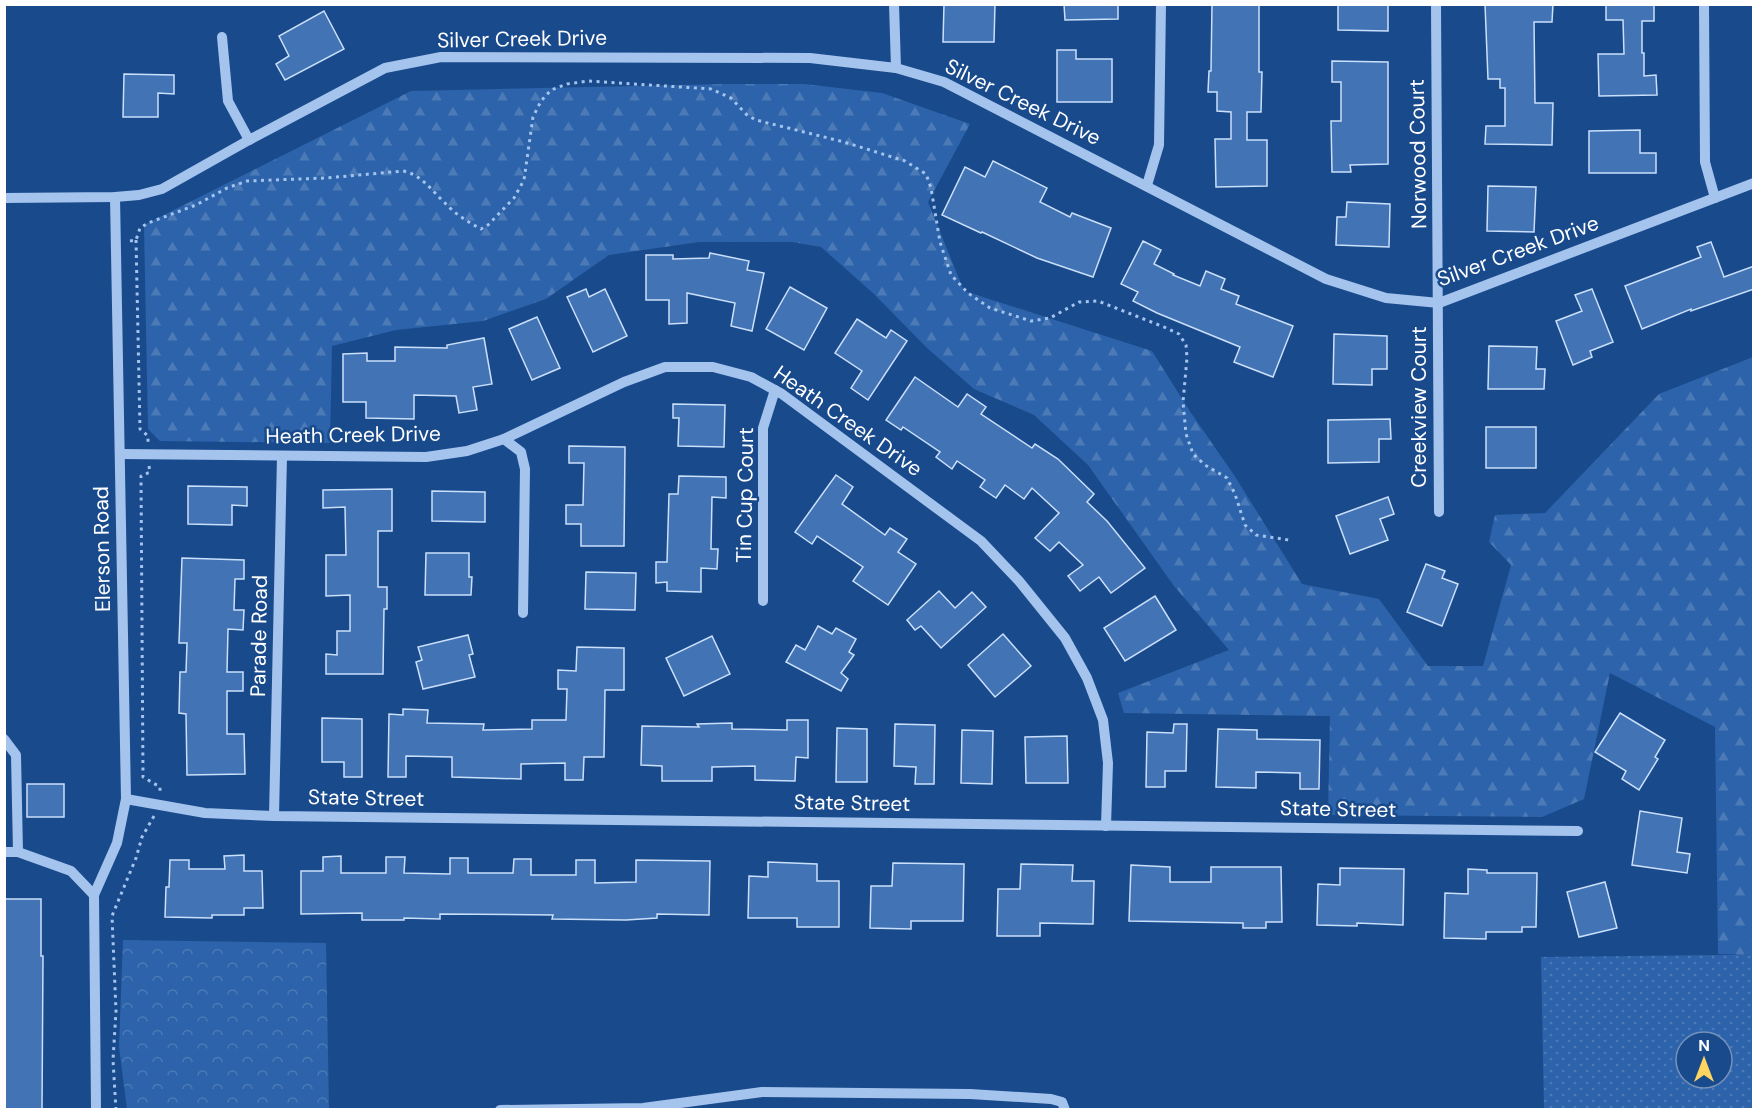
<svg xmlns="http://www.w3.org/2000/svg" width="1758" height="1114" font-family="'DM Sans',sans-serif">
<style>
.grass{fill:url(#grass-dots);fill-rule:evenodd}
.forest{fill:url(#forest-firs)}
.park{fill:url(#park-crowns)}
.building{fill:#4273b4;stroke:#cadffa;stroke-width:1.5}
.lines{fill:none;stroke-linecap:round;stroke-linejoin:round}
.path{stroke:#a4c4ee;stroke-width:3;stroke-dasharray:3 4.5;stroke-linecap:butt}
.minor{stroke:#a4c4ee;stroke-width:10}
.labels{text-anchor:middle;stroke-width:5;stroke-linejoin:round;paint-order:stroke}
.street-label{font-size:21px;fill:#fff;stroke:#194a8c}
</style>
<defs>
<pattern id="grass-dots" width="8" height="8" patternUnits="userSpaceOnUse" patternTransform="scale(1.5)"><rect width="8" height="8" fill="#2c63aa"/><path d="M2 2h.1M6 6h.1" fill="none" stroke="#4c7ab7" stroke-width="1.8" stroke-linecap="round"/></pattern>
<pattern id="forest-firs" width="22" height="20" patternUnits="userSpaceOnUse" patternTransform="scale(1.5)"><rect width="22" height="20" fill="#2c63aa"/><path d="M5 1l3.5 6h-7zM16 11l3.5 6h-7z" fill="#4c7ab7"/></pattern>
<pattern id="park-crowns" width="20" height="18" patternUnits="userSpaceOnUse" patternTransform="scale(1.5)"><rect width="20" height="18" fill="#2c63aa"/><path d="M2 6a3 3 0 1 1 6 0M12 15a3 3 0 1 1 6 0" fill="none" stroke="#4c7ab7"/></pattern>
</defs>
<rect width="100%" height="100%" fill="#194a8c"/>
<!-- grass -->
<path class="grass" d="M1718,955H1753V1109H1544L1541,957ZM1686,1042H1722V1078H1686Z"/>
<!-- forest -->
<path class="forest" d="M728,84H804L882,93L970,124L928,202L964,291L1152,351L1191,413L1234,475L1302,584L1379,599L1428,666H1483L1511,565L1489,542L1495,515L1545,513L1659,394L1753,357V955L1718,954L1715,727L1610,673L1584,799L1542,817L1328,815L1330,716L1124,713L1118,693L1229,650L1174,586L1088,465L1034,415L974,389L926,347L874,294L821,247L792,242H699L609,255L546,299L483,321L396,330L332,346L330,443L160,441L148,429L144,225L411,91Z"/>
<!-- park -->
<path class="park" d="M123,940L326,943L329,1109H127L119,1047Z"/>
<!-- building -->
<g class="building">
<path d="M944,4H995L994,42H943Z"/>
<path d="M1064,4H1118V19L1065,20Z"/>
<path d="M1212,4H1259V72H1262L1261,112H1247V140H1267V186L1216,187L1215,139H1231V112L1217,111V92H1208L1209,71H1211Z"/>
<path d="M1338,4H1388V31L1338,30Z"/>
<path d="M1485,4H1553L1552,22H1534L1535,103H1553L1552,145L1485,144L1486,126H1505V88H1500V79H1488Z"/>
<path d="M1606,4H1654V21H1642V53H1644V76L1656,75L1657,95L1599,96L1598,54H1624L1623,20H1606Z"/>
<path d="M324,11L344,49L285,80L276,64L289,56L279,36Z"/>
<path d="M1057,50H1076V59H1112V102H1057Z"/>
<path d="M1332,61L1388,62V164L1350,165L1351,172H1332L1331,121H1341V82H1332Z"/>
<path d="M124,74L174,75V94L158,93V117H123Z"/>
<path d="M1640,130V153H1656V173H1589V131Z"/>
<path d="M993,161L1047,188L1040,202L1070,217L1072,213L1111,228L1093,277L1037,258L982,232L981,233L942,215L965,167L985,177Z"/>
<path d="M1488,186L1536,187L1534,232L1487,231Z"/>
<path d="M1347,202L1390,204L1389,247L1336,245L1337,217H1346Z"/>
<path d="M1143,241L1161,250L1154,264L1174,274L1173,275L1200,286L1206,271L1225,279L1221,289L1239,296L1236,304L1293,326L1273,377L1234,362L1240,347L1157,313L1133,301L1138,292L1121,284Z"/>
<path d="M1711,242L1724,277L1754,266V289L1691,311V309L1642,329L1625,286L1701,257L1697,247Z"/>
<path d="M710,253L749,261L747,270L764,273L752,331L731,326L735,303L687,293V323L669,324V300H646V255H673V259L709,258Z"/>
<path d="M790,287L827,308L804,350L766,329Z"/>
<path d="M586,289L589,297L605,289L627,336L593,352L567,297Z"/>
<path d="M1592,289L1613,342L1590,351L1592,357L1573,365L1556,321L1582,311L1575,295Z"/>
<path d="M537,317L560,368L532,380L509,329Z"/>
<path d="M857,319L886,338L891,330L907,341L868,400L851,388L862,371L835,353Z"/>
<path d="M1334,334L1387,336V369H1372V385L1333,384Z"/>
<path d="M484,338L492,384L473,387L477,410L459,413L456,396L414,395V419L366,418V402H343V354L367,353V361H395V347L447,348V345Z"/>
<path d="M1489,346L1537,347L1536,369H1545L1544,389H1488Z"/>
<path d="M915,377L958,407L967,394L986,407L981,414L1032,448L1035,444L1058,459L1094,494L1087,502L1107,521L1145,568L1111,593L1099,577L1080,591L1068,576L1083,565L1059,542L1050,551L1035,538L1059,513L1032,488L1024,499L1005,485L996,498L980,487L985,480L957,461L952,469L936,457L940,452L903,427L901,430L886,420Z"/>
<path d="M673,404L725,405L724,447L678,446L679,418H673Z"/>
<path d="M1390,419L1391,439H1379V462L1328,463V420Z"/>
<rect x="1486" y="427" width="50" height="41"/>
<path d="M569,446L625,447L624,546H581V524H566V505H583L584,463H569Z"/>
<path d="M836,475L853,487L842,504L885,535L890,528L907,539L898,552L916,564L888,605L853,581L863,567L817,536L812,544L795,532Z"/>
<path d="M679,476L726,477V498L712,497L711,549H718L717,569L701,568V592L667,591V582L656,583V562H667L669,494H678Z"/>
<path d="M188,486L247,487V506L232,505V525L188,524Z"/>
<path d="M392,489V531H378V587H387V609H384L383,674H326V654L337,655V631H350V595L326,596V555H346L345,507L323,508V490Z"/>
<path d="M432,491L485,492V522L432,521Z"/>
<path d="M1388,497L1394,514L1380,519L1388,540L1350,554L1336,516Z"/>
<path d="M426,553H469V577H472L471,595H425Z"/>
<path d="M182,558L244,560V579H235L234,610H244L243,630L228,629L227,672H243V691H227V734H244L245,774L187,775L186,714L179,713L180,672H186L187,643H179Z"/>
<path d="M1426,564L1445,571L1442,578L1458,584L1442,626L1407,612Z"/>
<path d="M586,572L636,573L635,610L585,609Z"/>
<path d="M939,591L955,608L972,592L986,607L941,648L921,626L915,630L907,620Z"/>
<path d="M1155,596L1176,630L1125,661L1104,628Z"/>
<path d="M818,626L832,634L836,628L856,639L849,652L854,655L841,673L848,679L841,691L786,662L796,645L805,650Z"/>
<path d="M1003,634L1031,666L995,697L968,665Z"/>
<path d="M468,635L473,654L469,655L475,677L423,689L416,662L422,660L418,647Z"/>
<path d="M712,636L730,674L684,696L666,658Z"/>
<path d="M577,647L624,648V690H605L604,757H584L583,780H565V763L521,764V779L452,777V757L406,756V777H388L389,714L403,715V709L428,710L427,723L484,724L483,730L532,729V720H566L567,689H558V670L576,671Z"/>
<path d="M1620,713L1665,740L1655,757L1658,759L1639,790L1622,779L1626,771L1595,752Z"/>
<path d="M322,718L362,719V777H344V762H322Z"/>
<path d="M787,720H808V758L796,757L795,781L755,780V766L712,767V781H662V766L641,765L642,726L699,727L697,724L732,723V729L787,730Z"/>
<path d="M895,724L935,725L934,784H915L916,767L894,766Z"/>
<path d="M1174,724H1187L1186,771H1165V787H1146L1147,732L1173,733Z"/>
<path d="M837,728L867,729V782H836Z"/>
<path d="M1218,729L1257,730V739L1320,740L1319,789H1300V773L1256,772V788L1216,787Z"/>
<path d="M962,730L993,731L992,784L961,783Z"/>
<path d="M1067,736L1068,783H1026L1025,737Z"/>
<rect x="27" y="784" width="37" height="33"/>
<path d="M1640,811L1682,818L1677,852L1690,854L1687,873L1632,865Z"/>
<path d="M244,855V871H262L263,908H244V915H212V918L165,917L166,887H169L170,860H189V869H225L224,856Z"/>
<path d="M341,856V873H386V857H405L404,873L450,874V858H468V873H513L514,859H531V875H576V860H595V883L636,882V860L710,861L709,915L657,914V918L626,920L552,919L553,915L440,914V919L404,918V920H362V913L301,914V871H323V857Z"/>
<path d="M768,862L817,864V881H839V927H797V918H748L749,876L768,877Z"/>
<path d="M893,863L964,864L963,921H911V929L870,928L871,886H892Z"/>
<path d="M1021,864L1073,865L1072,881H1094L1093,924L1040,923V936H997L998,889H1020Z"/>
<path d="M1131,865L1170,867V882H1211V867H1281L1282,922H1266V928H1243V923L1129,921Z"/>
<path d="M1340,868L1404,869L1403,925L1357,923V926L1317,925L1318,884L1340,885Z"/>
<path d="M1468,869L1487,870V873H1537L1536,927H1522V932H1486V939L1444,938L1445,893L1468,894Z"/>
<path d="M1605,882L1617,928L1579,937L1567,892Z"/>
<path d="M4,899H41V956H43L42,1110H4Z"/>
</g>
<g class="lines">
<!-- path -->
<g class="path">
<path d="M136,240L140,429L148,436V442"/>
<path d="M130,241L136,240L140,228L148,223L196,205L227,188L247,181L326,178L403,171C422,175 431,190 445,203C455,214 468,222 481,229L488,225L514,198L524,180L533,117L541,101L551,90L567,84L589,81L711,89L731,98L747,115L756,120L844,142L905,161L926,174L931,188L940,242L951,275L968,293L990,308L1031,321L1050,318L1079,302L1098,301L1164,327L1179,334L1186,345L1187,358L1183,402L1186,434L1193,454L1205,465L1227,478L1235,494L1245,525L1256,535L1289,540"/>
<path d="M149,466L150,472L141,476L143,777L160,787V793"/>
<path d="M116,1110L113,1060L116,1011L112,916L136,858L142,837L154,816"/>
</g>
<!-- minor -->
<g class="minor">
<path d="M894,4L896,68"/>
<path d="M1436,4L1439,512"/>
<path d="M1704,4L1705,162L1715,198"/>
<path d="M222,37L228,101L249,140"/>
<path d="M1147,185L1159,145L1161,4"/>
<path d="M4,198L115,197L139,195L162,189L249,140L385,68L441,57L810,58L896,68L944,82L1326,279L1386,298L1439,303L1754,183"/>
<path d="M504,439L521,452L525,469L523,613"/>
<path d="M120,454L426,457L467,451L504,439L624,382L665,367H713L751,377L782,394L981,541L1019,581L1065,638L1087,678L1103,720L1108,763L1106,826"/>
<path d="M763,601V428L775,390"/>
<path d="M4,739L16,755L18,852"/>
<path d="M126,799L205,813L274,816L1578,831"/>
<path d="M274,816L282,456"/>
<path d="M4,852H18L71,871L94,895"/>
<path d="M96,1110L94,895L117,843L126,799L115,197"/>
<path d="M500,1110L643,1108L762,1092L970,1094L1051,1099L1062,1102L1065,1110"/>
</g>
</g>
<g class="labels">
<!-- street labels -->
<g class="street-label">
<text transform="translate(522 39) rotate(-1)" y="7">Silver Creek Drive</text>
<text transform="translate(1023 102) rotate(26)" y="7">Silver Creek Drive</text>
<text transform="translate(1418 154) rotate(-91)" y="7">Norwood Court</text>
<text transform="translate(1518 251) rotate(-20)" y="7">Silver Creek Drive</text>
<text transform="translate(1419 407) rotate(-90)" y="7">Creekview Court</text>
<text transform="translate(848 421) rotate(35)" y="7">Heath Creek Drive</text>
<text transform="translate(353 435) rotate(-1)" y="7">Heath Creek Drive</text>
<text transform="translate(745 495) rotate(-89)" y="7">Tin Cup Court</text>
<text transform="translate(102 549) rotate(-91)" y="7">Elerson Road</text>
<text transform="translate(259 636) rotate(-89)" y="7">Parade Road</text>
<text transform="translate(366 798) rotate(1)" y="7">State Street</text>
<text transform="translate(852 803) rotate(1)" y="7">State Street</text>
<text transform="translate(1338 809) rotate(1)" y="7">State Street</text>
</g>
</g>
<!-- border -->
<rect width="1758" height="1114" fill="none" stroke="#ffffff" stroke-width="12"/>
<!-- north arrow -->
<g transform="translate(1704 1060)"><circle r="28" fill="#194a8c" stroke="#7592ba" stroke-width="1.5"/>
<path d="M0-4.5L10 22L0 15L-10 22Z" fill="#ffd461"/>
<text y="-9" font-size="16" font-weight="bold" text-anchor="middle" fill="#ffffff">N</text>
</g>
</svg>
